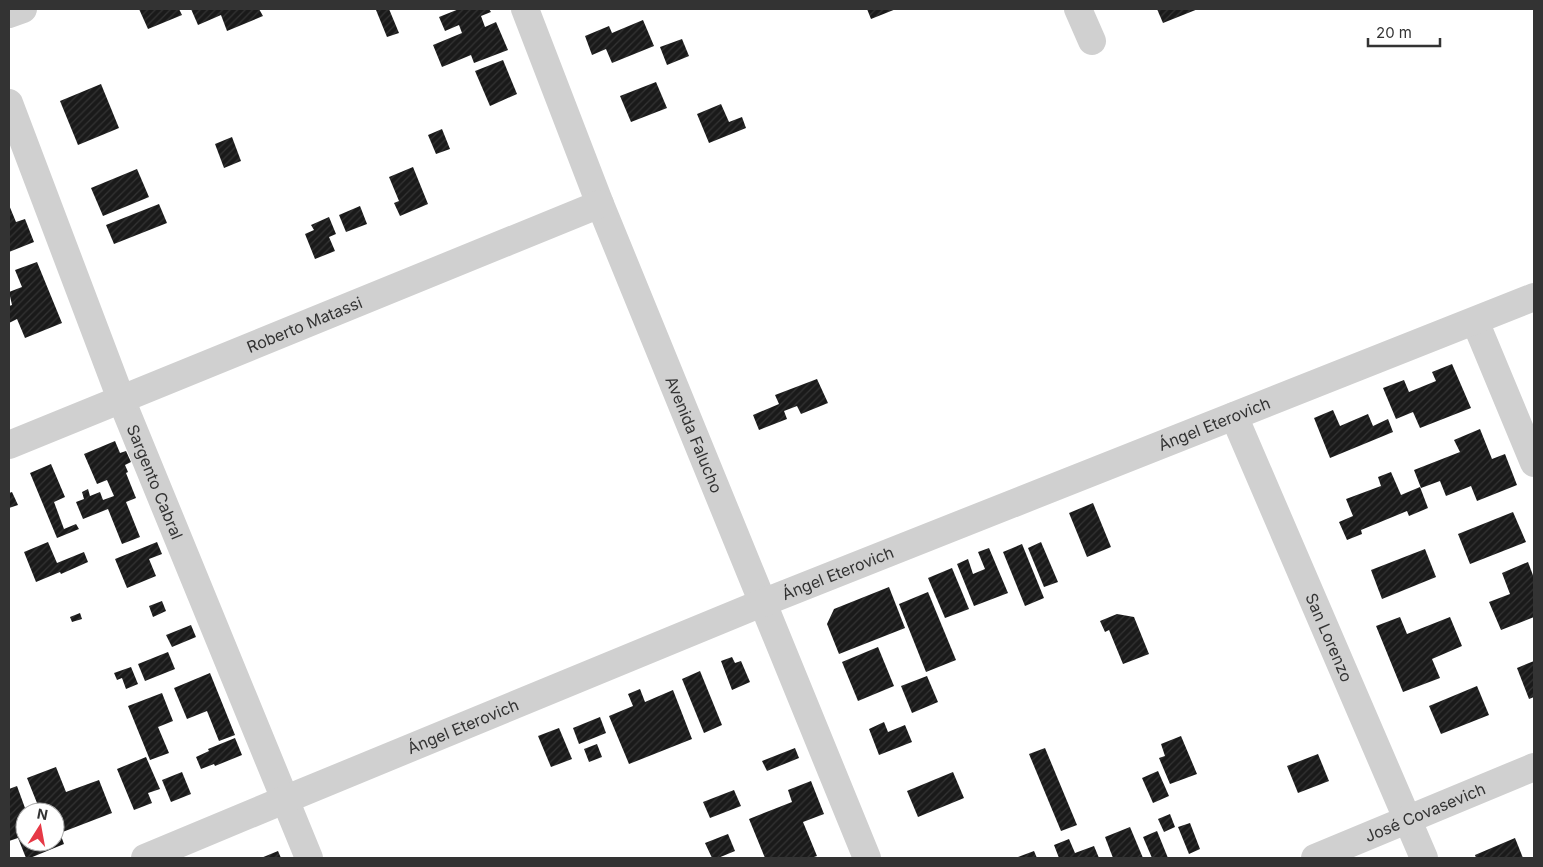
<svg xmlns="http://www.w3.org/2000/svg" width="1543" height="867" font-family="Inter,sans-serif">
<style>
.building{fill:url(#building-hatch);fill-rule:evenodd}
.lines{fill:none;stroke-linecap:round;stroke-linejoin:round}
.minor{stroke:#d0d0d0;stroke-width:28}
.labels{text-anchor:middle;stroke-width:5;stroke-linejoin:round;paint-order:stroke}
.street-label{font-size:16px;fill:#333;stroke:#fff}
</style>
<defs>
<pattern id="building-hatch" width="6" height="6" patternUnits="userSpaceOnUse" patternTransform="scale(1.25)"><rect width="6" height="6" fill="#1a1a1a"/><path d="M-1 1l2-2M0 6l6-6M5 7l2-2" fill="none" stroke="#333"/></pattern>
</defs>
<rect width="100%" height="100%" fill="#fff"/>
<!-- building -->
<g class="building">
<path d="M139,9H179L182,15L148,29Z"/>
<path d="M191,9H259L263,16L227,31L221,15L198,25Z"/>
<path d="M379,9H389L399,33L387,37L376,10Z"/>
<path d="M459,9H489L491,12L481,16L485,27L496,22L508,50L474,63L471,55L442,67L433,45L462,33L459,25L445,31L439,17Z"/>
<path d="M867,9H896L871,19Z"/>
<path d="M1157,9H1198L1163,23Z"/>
<path d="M643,20L654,46L612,63L606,49L592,55L585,36L609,26L612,33Z"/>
<path d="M682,39L689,56L667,65L660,47Z"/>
<path d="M503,60L517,94L490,106L475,71Z"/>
<path d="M656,82L667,108L631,122L620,96Z"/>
<path d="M101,84L119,128L78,145L60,101Z"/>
<path d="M721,104L729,122L742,117L746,128L709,143L697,114Z"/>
<path d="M442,129L450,149L436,154L428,135Z"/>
<path d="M232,137L241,161L224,168L215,144Z"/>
<path d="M413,167L428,204L400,216L394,203L399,201L389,177Z"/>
<path d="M137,169L149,197L103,216L91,188Z"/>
<path d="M159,204L167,223L114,244L106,225Z"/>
<path d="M9,205L16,222L25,219L34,242L9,252Z"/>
<path d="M360,206L367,224L346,232L339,215Z"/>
<path d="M329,217L336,234L329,237L335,251L315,259L305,234L314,230L311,225Z"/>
<path d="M37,262L62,323L25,338L17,319L9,323V306L12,305L9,292L22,287L15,270Z"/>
<path d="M1452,364L1471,408L1420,428L1413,412L1396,419L1383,388L1404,380L1409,392L1436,381L1432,372Z"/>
<path d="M817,379L828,403L801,414L797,406L784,411L787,419L759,430L753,415L779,404L775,395Z"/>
<path d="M1333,410L1340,426L1368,414L1373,426L1388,419L1393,432L1330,458L1314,418Z"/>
<path d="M1480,429L1492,459L1505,454L1517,485L1477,501L1471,486L1446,496L1440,481L1421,488L1414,470L1460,452L1454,440Z"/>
<path d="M115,441L120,453L126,451L131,462L125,465L128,472L126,473L136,498L126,502L140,537L122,544L108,509L83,519L76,502L84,499L82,492L88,489L90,496L100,492L103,500L114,496L107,480L97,484L84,454Z"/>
<path d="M51,464L65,497L54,502L64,529L76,524L79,529L57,538L30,473Z"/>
<path d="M1391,472L1401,495L1420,487L1428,508L1409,516L1407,511L1361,530L1362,534L1347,540L1339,522L1353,516L1346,499L1381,486L1378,477Z"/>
<path d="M12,492L18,505L9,508V493Z"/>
<path d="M1093,503L1111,547L1087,557L1069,513Z"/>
<path d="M1513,512L1526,542L1470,564L1458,534Z"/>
<path d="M48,542L57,563L84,552L88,562L61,574L60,572L36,582L24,552Z"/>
<path d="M157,542L162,554L149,559L156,576L127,588L115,559Z"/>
<path d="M1041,542L1058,582L1044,587L1028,548Z"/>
<path d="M1022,544L1044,598L1025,606L1003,552Z"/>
<path d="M989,548L1008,593L974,606L957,564L968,559L973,574L985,569L978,552Z"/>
<path d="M1425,549L1436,577L1382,599L1371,570Z"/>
<path d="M1528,562L1534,578V617L1501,630L1489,602L1510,594L1502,573Z"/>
<path d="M952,568L969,609L945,618L928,578Z"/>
<path d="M889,587L905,628L839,654L827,624L834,609Z"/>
<path d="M928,592L956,660L926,672L899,604Z"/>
<path d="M162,601L166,611L153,617L149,606Z"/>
<path d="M80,613L82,619L72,622L70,617Z"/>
<path d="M1117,614L1134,617L1149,654L1123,664L1109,630L1105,632L1100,621Z"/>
<path d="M1400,617L1407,634L1450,617L1462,646L1432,659L1440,678L1403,692L1376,626Z"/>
<path d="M191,625L196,637L172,647L166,635Z"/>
<path d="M878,647L894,686L858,701L842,662Z"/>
<path d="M168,652L175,669L145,681L138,664Z"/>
<path d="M732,657L735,663L741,661L750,682L732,690L721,661Z"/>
<path d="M1534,661V697L1529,699L1517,668Z"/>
<path d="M131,667L138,684L126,689L122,678L117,680L114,673Z"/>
<path d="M700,671L722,725L704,733L682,679Z"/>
<path d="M210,673L235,735L219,741L207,711L187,719L174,688Z"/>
<path d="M927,676L938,702L912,713L901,686Z"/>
<path d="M1477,686L1489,715L1441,734L1429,706Z"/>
<path d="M640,689L645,702L673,690L692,739L629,764L609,716L633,706L628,694Z"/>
<path d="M162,693L173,721L158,727L169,753L150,760L128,706Z"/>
<path d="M600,717L606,733L579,744L573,728Z"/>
<path d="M884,722L888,732L905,725L912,742L879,755L869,729Z"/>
<path d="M559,728L572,759L551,767L538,736Z"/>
<path d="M1181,736L1197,774L1170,784L1159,758L1165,756L1161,744Z"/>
<path d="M235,738L242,755L215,766L214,764L201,769L196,757L209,751L208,749Z"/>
<path d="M597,744L602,757L589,762L584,749Z"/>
<path d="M795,748L799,758L767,771L762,761Z"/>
<path d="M1045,748L1077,825L1061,831L1029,754Z"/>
<path d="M1318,754L1329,781L1298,793L1287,766Z"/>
<path d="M146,757L160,789L148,793L152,803L134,810L117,769Z"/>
<path d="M56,767L66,792L99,780L112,813L60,833L64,844L30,858H26L18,838L9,841V789L17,786L25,808L37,803L27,778ZM25,812H55V842H25Z"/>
<path d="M1158,771L1169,796L1153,803L1142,778Z"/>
<path d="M182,772L191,794L171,802L162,780Z"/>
<path d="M953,772L964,798L918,817L907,791Z"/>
<path d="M811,781L824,814L803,822L817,856L811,858H765L749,819L792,802L788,790Z"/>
<path d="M734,790L741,806L710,818L703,802Z"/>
<path d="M1170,814L1175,827L1164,832L1158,819Z"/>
<path d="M1190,823L1200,849L1189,854L1178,827Z"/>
<path d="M1130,827L1143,858H1113L1105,837Z"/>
<path d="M1157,831L1168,858H1152L1143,837Z"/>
<path d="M728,834L735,851L718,858H712L705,843Z"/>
<path d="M1515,838L1523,858H1476L1475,855Z"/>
<path d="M1069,839L1075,853L1094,846L1099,858H1059L1054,845Z"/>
<path d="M278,851L281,858H261Z"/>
<path d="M1034,851L1037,858H1015Z"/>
</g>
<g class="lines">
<!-- minor -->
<g class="minor">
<path id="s1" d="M525,9L600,204L867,858"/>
<path d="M1078,9L1092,41"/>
<path d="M9,14L23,9"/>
<path id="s2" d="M9,103L121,399L309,858"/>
<path d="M1475,321L1534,463"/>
<path id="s3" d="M1234,416L1424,858"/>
<path id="s4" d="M9,445L600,204"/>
<path id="s5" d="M145,858L284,800L762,603L1534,297"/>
<path id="s6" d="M1315,858L1534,767"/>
</g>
</g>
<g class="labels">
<!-- street labels -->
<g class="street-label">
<text dy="6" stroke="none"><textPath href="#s4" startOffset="319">Roberto Matassi</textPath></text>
<text dy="6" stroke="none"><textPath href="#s5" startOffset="1154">Ángel Eterovich</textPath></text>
<text dy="6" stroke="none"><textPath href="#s1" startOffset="458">Avenida Falucho</textPath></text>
<text dy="6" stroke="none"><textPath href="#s2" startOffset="406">Sargento Cabral</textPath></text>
<text dy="6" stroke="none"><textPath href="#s5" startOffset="749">Ángel Eterovich</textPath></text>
<text dy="6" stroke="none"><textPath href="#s3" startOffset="241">San Lorenzo</textPath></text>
<text dy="6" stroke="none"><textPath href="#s5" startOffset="344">Ángel Eterovich</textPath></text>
<text dy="6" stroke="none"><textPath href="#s6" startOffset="119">José Covasevich</textPath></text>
</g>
</g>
<!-- border -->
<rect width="1543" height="867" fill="none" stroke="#333333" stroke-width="20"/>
<!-- north arrow -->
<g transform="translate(40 827) rotate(11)"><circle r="24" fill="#ffffff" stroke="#adadad"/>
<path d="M0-4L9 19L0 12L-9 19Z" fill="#e63946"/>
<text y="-8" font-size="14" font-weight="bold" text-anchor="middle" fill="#333333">N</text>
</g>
<!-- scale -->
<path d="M1368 38v8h72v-8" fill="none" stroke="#333333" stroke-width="2.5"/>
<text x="1376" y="38" font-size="15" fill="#333333" stroke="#ffffff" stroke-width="4" paint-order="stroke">20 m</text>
</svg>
